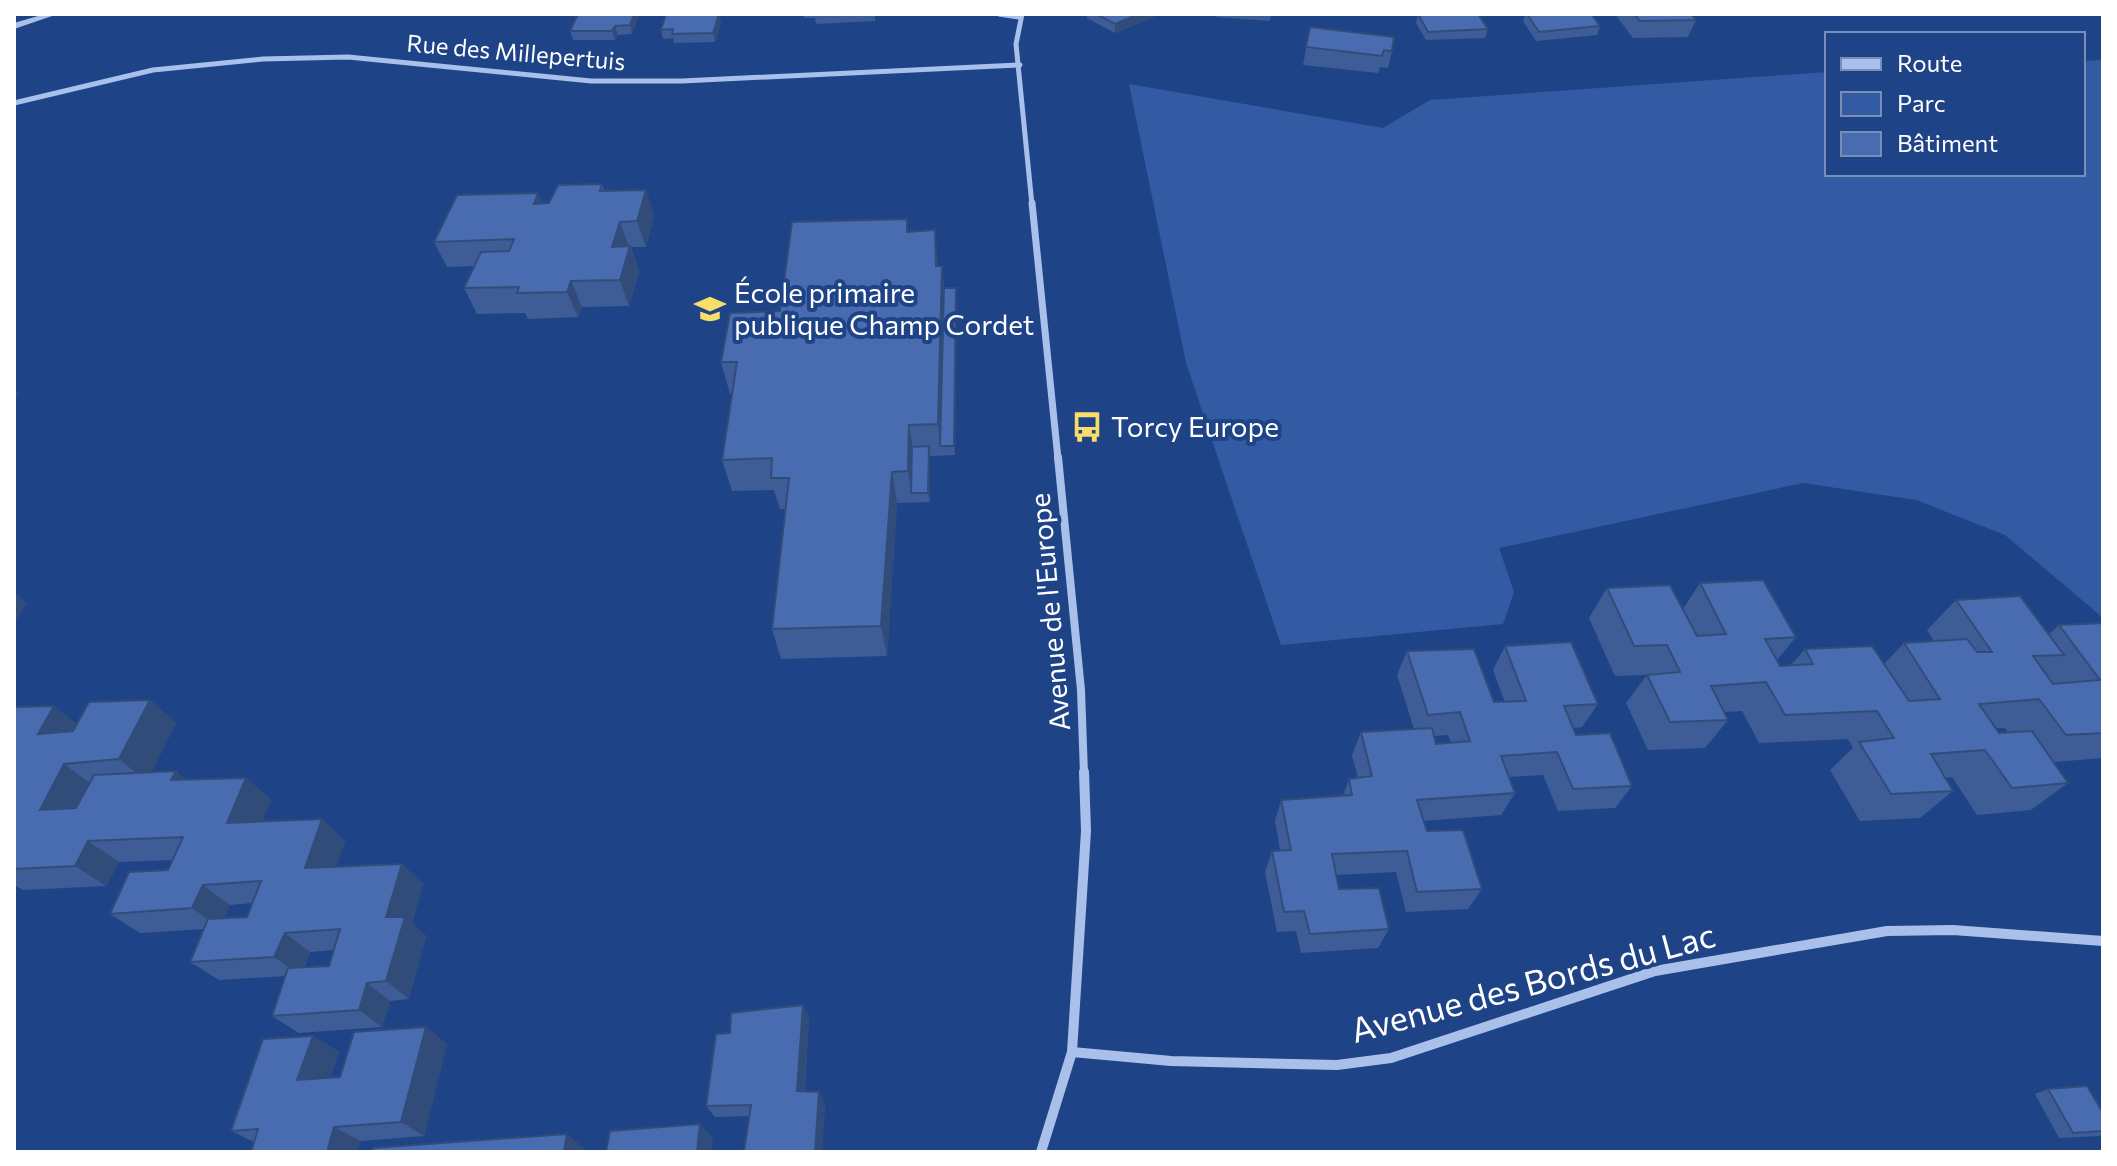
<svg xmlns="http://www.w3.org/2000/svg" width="2117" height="1166" font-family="Commissioner,sans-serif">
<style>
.green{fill:#335ba4}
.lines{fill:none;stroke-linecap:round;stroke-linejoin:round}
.minor-far3{stroke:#a9c0ea;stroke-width:5}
.minor-far2{stroke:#a9c0ea;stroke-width:7}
.minor-far1{stroke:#a9c0ea;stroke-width:8}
.minor{stroke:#a9c0ea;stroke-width:10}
.tertiary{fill:#a9c0ea;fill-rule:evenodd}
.wall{fill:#3e5d96;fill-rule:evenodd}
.shaded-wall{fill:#324c7a}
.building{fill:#486caf;stroke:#324c7a;stroke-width:2}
.labels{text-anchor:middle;stroke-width:8;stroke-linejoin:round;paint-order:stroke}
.far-street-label{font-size:24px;fill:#fff;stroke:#1f4387}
.poi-label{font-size:28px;fill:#fff;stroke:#1f4387;text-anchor:start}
.street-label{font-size:28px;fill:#fff;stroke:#1f4387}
.near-street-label{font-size:34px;fill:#fff;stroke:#1f4387}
</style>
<rect width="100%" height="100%" fill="#1f4387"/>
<!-- green -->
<path class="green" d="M2103,60V618L2005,535L1916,500L1803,483L1499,548L1514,592L1503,624L1281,645L1186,363L1129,84L1383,128L1430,100L1827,72V174H2083V61Z"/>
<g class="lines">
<!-- minor-far3 -->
<g class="minor-far3">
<path d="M999,14L1019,17"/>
<path d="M1022,14L1016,44L1032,205"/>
<path d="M14,103L153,70L263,59L348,57L591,81H682L1020,65"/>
</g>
<!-- minor-far2 -->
<path class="minor-far2" d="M1032,203L1058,459"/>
<!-- minor-far1 -->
<path class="minor-far1" d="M1058,457L1081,690L1084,774"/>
<!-- minor -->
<g class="minor">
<path d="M1072,1052L1171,1061L1337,1065L1391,1058L1655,971L1887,931L1953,930L2103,941"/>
<path d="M1041,1152L1072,1052L1086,831L1084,772"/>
</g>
<!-- tertiary -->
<path class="tertiary" d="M45,14H58L14,29V23Z"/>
</g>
<!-- wall -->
<g class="wall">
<path d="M803,14H875V21L816,24L815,18H804Z"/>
<path d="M1087,14H1154V17L1115,33L1087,18Z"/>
<path d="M1217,14H1271L1270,21L1216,17Z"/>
<path d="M1418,14L1488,29L1485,38L1426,40L1416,23Z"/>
<path d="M1526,14H1591L1600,26L1597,35L1536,41L1523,21Z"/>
<path d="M1615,14H1691L1696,20L1688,37L1633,38Z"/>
<path d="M1766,14H1828L1827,15L1768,16Z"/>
<path d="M1998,14H2035L2034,16H2001Z"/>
<path d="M639,15L632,34L618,35L615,40H573L570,31Z"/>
<path d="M721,22L715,42L674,43L673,38L663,39L661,30Z"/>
<path d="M1310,27L1392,51L1388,68L1380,67L1378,73L1303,65Z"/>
<path d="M602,184L604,191L646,190L654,216L646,247H631L639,272L629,306L582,307L578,317L528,319L525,313L477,314L464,288L474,266L447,267L434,242L538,193L542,203H549Z"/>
<path d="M907,219L908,232L938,266H942L944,288H956L955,455L930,456V502L897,503L887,656L781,659L772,629L785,509H780L774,490L732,491L722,460L732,394H730L721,362L780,311Z"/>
<path d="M1700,583L1796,637L1777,660L1780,666L1791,665L1805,649L1884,664L1904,643L1934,641L1927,630L1956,600L2049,634L2059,625L2103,623V758L2054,762L2068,783L2031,810L1977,815L1952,777L1945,778L1953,791L1920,818L1860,821L1830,770L1853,748L1848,739L1759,743L1742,711L1724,712L1728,720L1705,748L1648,750L1626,703L1647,675L1615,676L1589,618L1607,588L1683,609ZM1996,728H2005L2008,732L1999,733Z"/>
<path d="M1505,646L1598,704L1582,727L1573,728L1576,735L1632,786L1615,808L1558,811L1543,775L1509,777L1515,793L1501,815L1424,821L1427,831L1482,889L1468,909L1406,912L1396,872L1336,875L1339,889L1389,929L1378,948L1301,953L1296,931L1277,932L1265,872L1272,851L1280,850L1275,821L1281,800L1343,796L1349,779L1358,778L1352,755L1361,732L1414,729L1397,675L1407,651L1494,702H1505L1493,670ZM1448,735L1451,742L1436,744L1434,736Z"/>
<path d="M150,700L176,723L151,772L187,780L246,778L271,800L262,821L322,819L345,841L336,866L402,864L423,884L412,923L426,936L409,999L390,1001L382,1027L299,1033L272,1016L286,976L219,980L190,962L204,929L140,933L110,914L168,870L173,860L119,862L106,886L23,890L14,885V707L77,724ZM252,903L247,917L224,918L230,905ZM333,950L329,966L304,968L310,952Z"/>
<path d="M809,1017L805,1091L825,1103L822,1152H731L744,1151L750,1116L715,1117L706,1106L730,1033Z"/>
<path d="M426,1027L447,1044L424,1136L361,1141L254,1142L231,1131L313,1036L339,1052L330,1078L340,1077Z"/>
<path d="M2048,1089L2103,1113V1135L2099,1136L2059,1138L2035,1094Z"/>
</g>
<!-- shaded-wall -->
<g class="shaded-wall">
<path d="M634,14H639V15L632,34L630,25Z"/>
<path d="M719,14L721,22L715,42L713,33Z"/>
<path d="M1139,14H1154V17L1115,33V24Z"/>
<path d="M615,26L618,35L615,40L612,31Z"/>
<path d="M646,190L654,216L646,247L637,221Z"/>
<path d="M538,193L548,218L534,204Z"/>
<path d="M620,222L629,247H612Z"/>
<path d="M935,230L938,262L939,298L936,266Z"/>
<path d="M630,246L639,272L629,306L620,280Z"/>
<path d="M942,266L945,298L940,446L938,424Z"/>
<path d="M571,281L582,307L578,317L567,292Z"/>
<path d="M956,288L957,298L955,455L954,446Z"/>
<path d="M14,389L19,394L14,401Z"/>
<path d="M909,425L914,456L911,493L908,471Z"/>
<path d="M929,446L930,456V502L928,493Z"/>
<path d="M892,472L897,503L887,656L881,626Z"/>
<path d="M14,592L27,603L14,623Z"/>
<path d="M150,700L176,723L147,782L119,759Z"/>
<path d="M54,706L83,729L68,756L40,735L22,714Z"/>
<path d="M64,764L94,786L71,831L40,810Z"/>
<path d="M176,771L203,794L171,780Z"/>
<path d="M246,778L271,800L253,844L227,823Z"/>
<path d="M322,819L345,841L329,888L305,868Z"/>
<path d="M88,841L119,862L106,886L75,866Z"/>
<path d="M402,864L423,884L412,923L426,936L409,999L386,981V917Z"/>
<path d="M203,885L230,905L220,928L192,908Z"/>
<path d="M285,933L310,952L300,975L274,957Z"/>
<path d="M367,983L390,1001L382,1027L359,1010Z"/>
<path d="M803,1005L809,1017L804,1102L797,1091Z"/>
<path d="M426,1027L447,1044L424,1136L401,1122Z"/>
<path d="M313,1036L339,1052L324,1095L297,1080Z"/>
<path d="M819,1092L825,1103L822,1152H815Z"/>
<path d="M700,1124L713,1138L711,1152H697Z"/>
<path d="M334,1127L361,1141L357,1152H327Z"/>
<path d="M567,1134L584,1148V1152H564Z"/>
</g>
<!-- building -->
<g class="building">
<path d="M578,14H634L630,25L615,26L612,31H570Z"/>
<path d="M666,14H719L713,33L672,34L673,29L661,30Z"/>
<path d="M1096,14H1139L1115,24Z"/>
<path d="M1418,14H1478L1488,29L1428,32Z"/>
<path d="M1527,14H1591L1600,26L1539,32Z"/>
<path d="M1634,14H1691L1696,20L1640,21Z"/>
<path d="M1310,27L1394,37L1392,51L1384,50L1382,56L1306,47Z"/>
<path d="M602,184L600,191L646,190L637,221L620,222L612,247L630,246L620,280L571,281L567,292L517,293L519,287L464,288L481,252L509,251L514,239L434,242L457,195L538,193L534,204L549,203L558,185Z"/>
<path d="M907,219V232L935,230L936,266H942L938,424L909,425L908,471L892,472L881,626L772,629L789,478H771L772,458L722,460L737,362H721L730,313L780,311L792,222Z"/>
<path d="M944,288H956L954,446H940Z"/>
<path d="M929,446L928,493H911L912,447Z"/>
<path d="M1763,580L1796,637L1765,639L1780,666L1813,664L1805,649L1872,646L1909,701L1940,699L1904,643L1967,639L1977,652H1992L1956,600L2020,596L2064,655L2033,656L2053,684L2100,680L2059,625L2103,623V733L2066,735L2039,699L1979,704L1999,733L2032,731L2068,783L2012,788L1985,750L1931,754L1953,791L1891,794L1859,742L1894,738L1877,711L1785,715L1766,682L1711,686L1728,720L1670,722L1647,675L1680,672L1667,645L1634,646L1607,588L1670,585L1697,636L1726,634L1700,583Z"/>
<path d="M1571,642L1598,704L1564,706L1576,735L1610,733L1632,786L1573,789L1557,752L1501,756L1515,793L1417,800L1427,831L1463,830L1482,889L1417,892L1407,851L1332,854L1339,889L1379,888L1389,929L1310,934L1304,911L1284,912L1272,851L1291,850L1281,800L1352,795L1349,779L1372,776L1361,732L1432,728L1436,744L1470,741L1460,712L1428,715L1407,651L1474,649L1494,702L1526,701L1505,646Z"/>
<path d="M150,700L119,759L64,764L40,810L76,808L94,775L176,771L171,780L246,778L227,823L322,819L305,868L402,864L386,917H405L386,981L367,983L359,1010L272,1016L288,968L329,966L340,929L285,933L274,957L190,962L208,919L247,917L261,881L203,885L192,908L110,914L129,872L168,870L183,837L88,841L75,866L14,869V707L54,706L38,734L73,731L89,702Z"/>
<path d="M803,1005L797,1091L819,1092L815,1152H731L744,1151L751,1105L706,1106L716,1034L730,1033L731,1013Z"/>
<path d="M426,1027L401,1122L334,1127L327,1152H251L258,1129L231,1131L263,1039L313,1036L297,1080L340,1077L354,1032Z"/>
<path d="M2087,1086L2103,1113V1131L2073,1133L2048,1089Z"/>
<path d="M700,1124L697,1152H606L610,1131Z"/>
<path d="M567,1134L564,1152H372L373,1148Z"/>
</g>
<!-- icons -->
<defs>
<symbol id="school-bare" viewBox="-9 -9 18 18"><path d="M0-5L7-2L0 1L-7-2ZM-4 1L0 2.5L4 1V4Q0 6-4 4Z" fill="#f8dd69" stroke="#1f4387" stroke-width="2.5" paint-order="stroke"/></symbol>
<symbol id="bus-bare" viewBox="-9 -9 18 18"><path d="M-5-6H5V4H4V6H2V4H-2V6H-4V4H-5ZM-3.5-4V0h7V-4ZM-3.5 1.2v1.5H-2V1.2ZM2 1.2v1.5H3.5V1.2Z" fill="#f8dd69" stroke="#1f4387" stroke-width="2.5" paint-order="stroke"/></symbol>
</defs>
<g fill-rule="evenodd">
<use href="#school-bare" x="688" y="287" width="44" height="44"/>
<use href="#bus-bare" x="1065" y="405" width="44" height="44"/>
</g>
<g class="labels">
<!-- far-street labels -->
<g class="far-street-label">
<text transform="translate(516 53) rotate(5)" y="8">Rue des Millepertuis</text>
</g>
<!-- poi labels -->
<g class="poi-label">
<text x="734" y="303">École primaire<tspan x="734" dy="32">publique Champ Cordet</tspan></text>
<text x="1111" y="437">Torcy Europe</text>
</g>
<!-- street labels -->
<g class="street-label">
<text transform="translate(1050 612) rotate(-95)" y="10">Avenue de l'Europe</text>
</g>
<!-- near-street labels -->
<g class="near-street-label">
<text transform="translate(1533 983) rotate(-15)" y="12">Avenue des Bords du Lac</text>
</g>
</g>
<!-- border -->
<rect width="2117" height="1166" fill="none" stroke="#ffffff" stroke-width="32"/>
<!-- legend -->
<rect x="1825" y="32" width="260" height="144" fill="#1f4387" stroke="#798eb7" stroke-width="2"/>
<rect x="1841" y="58" width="40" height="12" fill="#a9c0ea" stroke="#798eb7" stroke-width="2"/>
<text x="1897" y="72" font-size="24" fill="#ffffff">Route</text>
<rect x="1841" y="92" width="40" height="24" fill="#335ba4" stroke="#798eb7" stroke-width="2"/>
<text x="1897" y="112" font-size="24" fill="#ffffff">Parc</text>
<rect x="1841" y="132" width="40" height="24" fill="#486caf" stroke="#798eb7" stroke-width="2"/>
<text x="1897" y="152" font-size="24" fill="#ffffff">Bâtiment</text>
</svg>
